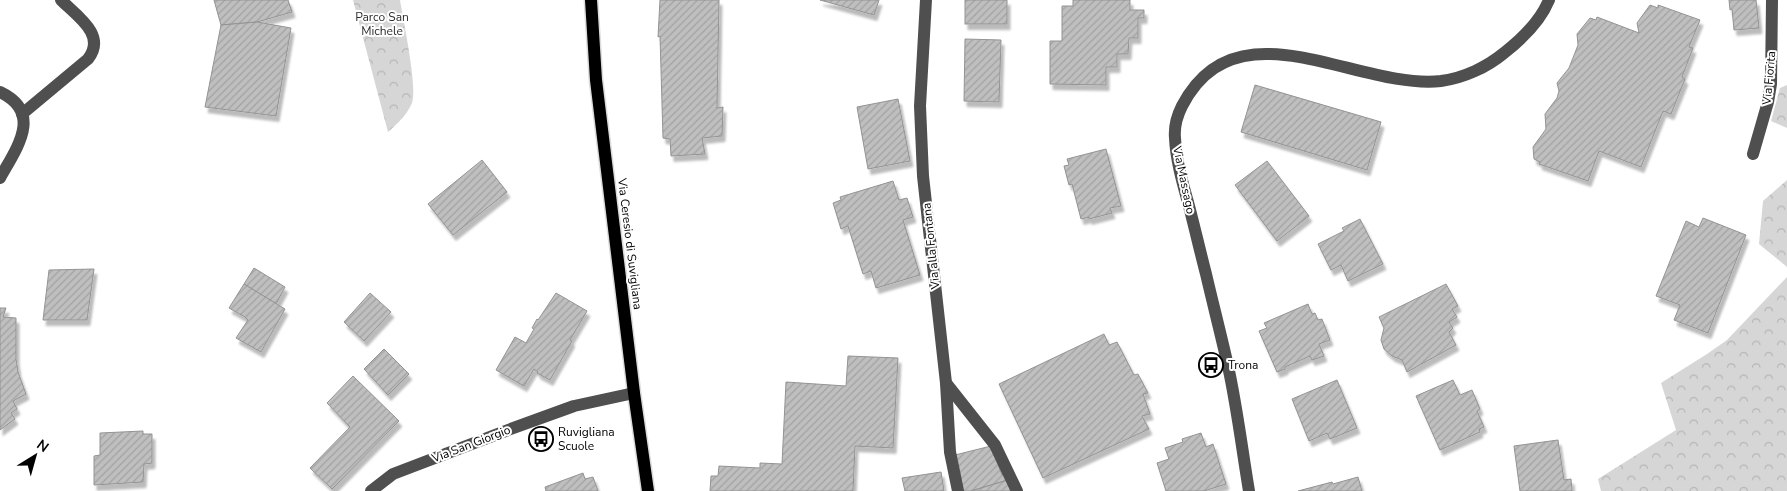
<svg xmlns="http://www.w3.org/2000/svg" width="1787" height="491" font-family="'Nunito Sans',sans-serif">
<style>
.forest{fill:url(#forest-crowns)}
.building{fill:url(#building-hatch);stroke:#939393;filter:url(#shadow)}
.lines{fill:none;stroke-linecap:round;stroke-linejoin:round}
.major-casing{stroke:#dbdbdb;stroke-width:15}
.minor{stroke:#4f4f4f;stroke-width:12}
.major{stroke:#000;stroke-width:12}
.labels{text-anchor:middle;stroke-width:4;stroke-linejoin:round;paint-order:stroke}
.park-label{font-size:12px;fill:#2d2d2d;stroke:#fff}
.street-label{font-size:12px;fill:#000;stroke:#fff}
.poi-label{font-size:12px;fill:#000;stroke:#fff;text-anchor:start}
</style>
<defs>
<pattern id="forest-crowns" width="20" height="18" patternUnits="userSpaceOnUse" patternTransform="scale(1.25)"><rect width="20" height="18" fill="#d6d6d6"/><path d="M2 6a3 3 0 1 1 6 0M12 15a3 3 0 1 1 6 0" fill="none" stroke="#b6b6b6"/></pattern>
<pattern id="building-hatch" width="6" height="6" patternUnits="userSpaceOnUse" patternTransform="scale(1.25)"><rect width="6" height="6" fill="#bfbfbf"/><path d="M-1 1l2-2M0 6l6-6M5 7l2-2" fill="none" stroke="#a2a2a2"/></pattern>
<filter id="shadow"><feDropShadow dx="3" dy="5.5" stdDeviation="1" flood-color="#0004"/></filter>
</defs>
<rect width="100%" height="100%" fill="#fff"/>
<!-- forest -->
<g class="forest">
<path d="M353,0H400C403,19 418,89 412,103C407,115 397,124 388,132Z"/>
<path d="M1787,85V128L1771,121L1780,88Z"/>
<path d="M1787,180V267L1759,244L1763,201Z"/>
<path d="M1787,277V491H1601L1598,479L1676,430L1661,383L1707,354L1727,340Z"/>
</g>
<!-- building -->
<g class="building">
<path d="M214,0H288L292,12L257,22L221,25Z"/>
<path d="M660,0H719L717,108L723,107L722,136L702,138L705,154L671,156L670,139L663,138L660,36L658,37Z"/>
<path d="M820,0H879L874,15Z"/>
<rect x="965" y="0" width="42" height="24"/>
<path d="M1073,0H1130V10H1144V18H1138V38H1129L1128,54H1117V67H1106V85L1050,84V41H1062V6H1073Z"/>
<path d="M1729,0H1756L1759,28L1734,30L1732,9L1730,10Z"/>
<path d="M1650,5L1658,8V5L1700,20L1689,47L1693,48L1682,77L1685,79L1671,114L1663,111L1641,167L1599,151L1588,181L1539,164L1540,162L1534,159L1533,147L1546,129L1545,114L1557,98L1559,91L1557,83L1569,68L1578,45L1577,34L1590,18L1596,20L1597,17L1639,33L1637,23Z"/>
<path d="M257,22L291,28L276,116L205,107L221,25Z"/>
<path d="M965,39L1001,40L999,102L964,101Z"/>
<path d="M1255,85L1381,122L1367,170L1241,132Z"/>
<path d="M898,99L910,161L868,169L857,107Z"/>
<path d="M1106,149L1121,206L1110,208L1112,213L1089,219V217L1081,219L1072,184L1069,185L1064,166L1069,165L1067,159Z"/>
<path d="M482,160L507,192L453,235L428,204Z"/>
<path d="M1267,161L1309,216L1277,241L1235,185Z"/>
<path d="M893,181L899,200L907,198L913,217L903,220L920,275L876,288L871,271L863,274L848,226L841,229L833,203L841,200L840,197Z"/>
<path d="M1703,218L1746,235L1708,333L1674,320L1680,305L1656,296L1686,221L1699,227Z"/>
<path d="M1360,219L1383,264L1348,281L1341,265L1331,270L1318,244L1344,231L1342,228Z"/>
<path d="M254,268L285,287L276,304L244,284Z"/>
<path d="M94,269L87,320H43L49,270Z"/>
<path d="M244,284L285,309L261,352L236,338L248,320L245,317L229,308Z"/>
<path d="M1446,284L1458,306L1452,309L1457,317L1449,322L1453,328L1449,332L1456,345L1407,372L1402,360L1392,356L1384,349L1381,340L1384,328L1379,317Z"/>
<path d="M370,293L391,312L364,341L344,322Z"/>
<path d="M556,293L587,311L570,340L572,341L550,380L537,373L538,372L534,369L524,386L496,370L515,337L526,343L534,329L532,328L537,319L538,320Z"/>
<path d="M1308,304L1312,314L1315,313L1318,320L1322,319L1330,340L1319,344L1324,356L1312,360L1310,356L1285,367V369L1277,372L1259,331L1267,328L1264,323Z"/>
<path d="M0,308H6L3,317L16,318V359L18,372L26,394L13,401L17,409L11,413L15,419L0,430Z"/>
<path d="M1104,334L1109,345L1117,342L1134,375L1138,374L1148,393L1143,394L1150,414L1142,416L1149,429L1043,478L999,384Z"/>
<path d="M384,349L409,374L388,395L364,369Z"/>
<path d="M848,356L898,358L893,448L855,446L853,491H710L711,476H718L719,466L760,468V463L782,464L786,382L846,386Z"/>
<path d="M353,376L399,421L332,489L310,468L350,427L327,403Z"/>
<path d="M1337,380L1357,428L1330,439L1327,433L1309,441L1292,399Z"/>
<path d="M1453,380L1460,395L1472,390L1480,409L1477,411L1484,427L1479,429L1480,432L1440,450L1416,396Z"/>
<path d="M143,431V434H152V463L144,464L143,482L94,485V456L100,455V433Z"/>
<path d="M1201,433L1206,447L1213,444L1226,484L1204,491H1166L1157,463L1169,459L1165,448L1183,442L1182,439Z"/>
<path d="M1558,440L1564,480L1571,479L1572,491H1520L1514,446Z"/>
<path d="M991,446L1002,475L1006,473L1008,480L971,491H962L955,455Z"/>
<path d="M941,472L944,491H905L902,478Z"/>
<path d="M583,473L585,479L593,477L598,491H546L545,487Z"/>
<path d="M1358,477L1362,491H1298L1332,482L1333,484Z"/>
<path d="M1008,480L1013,491H971Z"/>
</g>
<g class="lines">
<defs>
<path id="major" d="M591,0L596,80L634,393L648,491"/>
</defs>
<!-- major casing -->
<use href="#major" class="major-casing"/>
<!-- minor -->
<g class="minor">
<path d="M926,0L920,106L923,176L946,383L950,452L958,491"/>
<path d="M0,92C44,113 16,149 0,178"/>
<path d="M22,114L88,59C107,35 77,16 61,0"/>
<path d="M1753,154L1768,102L1771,84L1772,0"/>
<path d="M946,383L995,445L1017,491"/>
<path d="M371,491L393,474L508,430L574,406L634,393"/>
<path d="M1249,491C1242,449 1237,407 1228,366C1221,335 1213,304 1206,274C1200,251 1195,229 1189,206C1183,184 1176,161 1175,138C1174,127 1177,116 1182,106C1237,0 1356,90 1441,81C1464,78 1487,67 1504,53C1522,39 1540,22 1549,0"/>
</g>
<!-- major -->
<use href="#major" class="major"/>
</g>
<!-- icons -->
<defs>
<symbol id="bus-ring" viewBox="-11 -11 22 22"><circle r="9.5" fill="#fff" stroke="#000" stroke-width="1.5"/><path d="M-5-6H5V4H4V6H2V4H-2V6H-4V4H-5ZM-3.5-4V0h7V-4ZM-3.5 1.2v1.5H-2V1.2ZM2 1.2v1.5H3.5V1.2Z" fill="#000"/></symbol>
</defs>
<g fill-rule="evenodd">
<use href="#bus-ring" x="1197" y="351" width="28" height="28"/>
<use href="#bus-ring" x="527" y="425" width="28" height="28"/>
</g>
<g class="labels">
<!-- park labels -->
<g class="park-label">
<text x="382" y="21">Parco San<tspan x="382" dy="14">Michele</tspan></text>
</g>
<!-- street labels -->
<g class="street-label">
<text transform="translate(1769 78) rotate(-85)" y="4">Via Fiorita</text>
<text transform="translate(1184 180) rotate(78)" y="4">Via Massago</text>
<text transform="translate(630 244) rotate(83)" y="4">Via Ceresio di Suvigliana</text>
<text transform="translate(931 246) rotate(-96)" y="4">Via alla Fontana</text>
<text transform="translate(471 444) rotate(-21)" y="4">Via San Giorgio</text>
</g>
<!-- poi labels -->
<g class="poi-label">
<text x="1228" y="369">Trona</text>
<text x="558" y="436">Ruvigliana<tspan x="558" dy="14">Scuole</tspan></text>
</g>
</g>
<!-- north arrow -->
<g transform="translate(35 456) rotate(37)" stroke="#ffffff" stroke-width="4" paint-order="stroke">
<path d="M0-4L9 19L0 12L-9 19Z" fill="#000000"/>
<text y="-8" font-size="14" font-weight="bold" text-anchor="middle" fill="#000000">N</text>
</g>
</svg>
